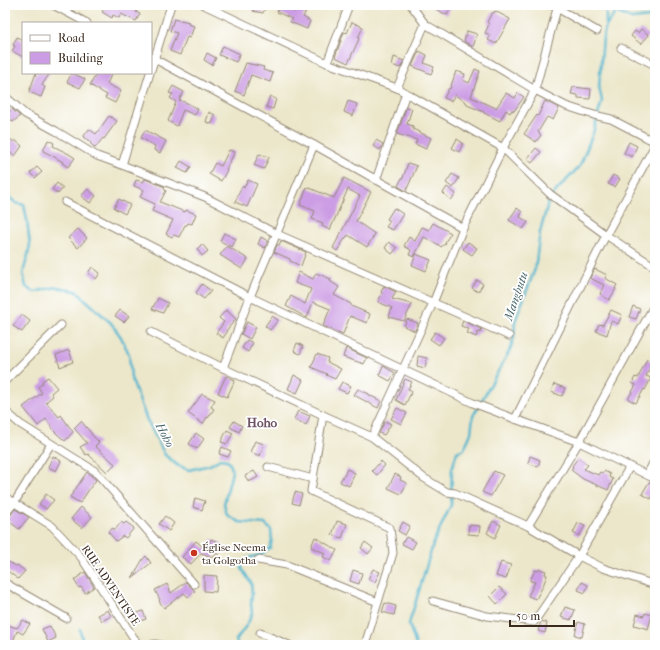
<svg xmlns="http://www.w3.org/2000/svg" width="660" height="650" font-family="'IM FELL French Canon',serif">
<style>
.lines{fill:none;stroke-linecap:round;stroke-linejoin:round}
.stream{stroke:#50b5cf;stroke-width:2.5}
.building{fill:#cc9de4}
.minor-casing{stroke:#948874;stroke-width:9}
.minor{stroke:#fff;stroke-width:7}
.poi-dot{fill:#c8321e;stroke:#fff;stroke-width:1.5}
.labels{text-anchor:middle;stroke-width:3.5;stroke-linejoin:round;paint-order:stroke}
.poi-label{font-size:11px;fill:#3b2a1e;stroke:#fff;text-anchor:start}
.street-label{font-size:11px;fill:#3b2a1e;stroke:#fff}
.water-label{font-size:12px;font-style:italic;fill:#436265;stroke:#fff}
.quarter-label{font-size:13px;font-weight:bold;fill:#6e5263;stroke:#fff}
</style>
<rect width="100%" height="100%" fill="#fff"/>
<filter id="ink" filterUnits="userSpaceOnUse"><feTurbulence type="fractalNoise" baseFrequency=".025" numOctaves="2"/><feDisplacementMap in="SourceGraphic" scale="8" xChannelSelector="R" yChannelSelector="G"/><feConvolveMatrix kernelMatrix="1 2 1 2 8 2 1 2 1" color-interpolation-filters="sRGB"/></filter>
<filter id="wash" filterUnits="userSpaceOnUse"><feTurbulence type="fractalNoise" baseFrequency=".012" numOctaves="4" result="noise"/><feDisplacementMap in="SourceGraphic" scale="16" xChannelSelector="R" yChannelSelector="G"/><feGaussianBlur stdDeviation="0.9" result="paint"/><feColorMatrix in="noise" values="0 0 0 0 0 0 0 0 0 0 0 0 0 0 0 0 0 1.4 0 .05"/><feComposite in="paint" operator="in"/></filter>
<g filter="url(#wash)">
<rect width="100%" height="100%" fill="#ece7ca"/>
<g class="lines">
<!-- stream -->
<g class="stream">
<path d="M606,26V9L609,5"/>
<path d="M5,194L16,203L24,205L27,220L30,245L28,255L23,273L26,287L34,292L57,287L76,291L111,323L121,337L129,354L131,378L147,420L165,455L177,465L189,470L210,465L220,459L227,460L231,466L232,472L224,504L227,515L239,522L265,524L271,530L272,540L270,548L260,555L248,558L242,563V569L251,583L252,593L251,603L252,614L248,623L236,640L238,645"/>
<path d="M80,629L83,645"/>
<path d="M416,645L409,624L434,541L451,505L452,469L457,452L464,449L471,433L473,416L509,352L514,338L515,321L535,269L540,232L548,203L552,196L558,189L580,166L593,133L602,101L599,87L603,37L606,26L616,12L632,19L649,17L655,20"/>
</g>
</g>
<g id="blocks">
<!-- building -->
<g class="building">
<path d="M106,5H140L136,12L140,14L136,21L121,14L119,18L113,15L112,18L102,12Z"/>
<path d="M255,5H266L263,13L253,11Z"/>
<path d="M297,5H309L303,17L310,21L307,29L290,22L292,19L277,12L280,6L294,12Z"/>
<path d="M428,5H447L451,7L447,15Z"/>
<path d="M495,11L510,19L496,44L488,40L491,35L485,33L489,24L487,22L492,13H494Z"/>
<path d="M174,19L181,21V20L189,22L188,24L194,26L190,38L187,37L180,55L170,51L177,33L170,31Z"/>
<path d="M352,22L363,27L358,38L359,39L348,63L335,57L344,32L347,33Z"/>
<path d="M641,29L649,35L641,44L631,36L635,31L638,33Z"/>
<path d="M467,31L477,34L473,47L464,41Z"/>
<path d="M17,37L23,41V57L12,51L15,46L13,45Z"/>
<path d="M223,46L240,54L236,62L219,55Z"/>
<path d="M419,51L427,55L424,63L434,67L431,74L412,66Z"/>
<path d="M207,53L216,58L212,65L204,60Z"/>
<path d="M394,57L404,61L400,68L392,65Z"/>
<path d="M246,63L264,67L263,70L273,73L270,82L251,75L244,95L235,91Z"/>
<path d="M475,69L480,71L471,97L496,108L506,93L515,98L518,93L524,97L514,111L512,110L510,113L506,110L500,121L484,113V112L467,105V103L455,95L451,101L444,98L449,88L450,89L456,71L465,74L463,80L469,83Z"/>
<path d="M36,73H50L42,85L45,87L41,97L29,92Z"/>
<path d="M72,73L85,79L80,88L67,82Z"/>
<path d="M97,73H112L107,84L121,91L115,103L105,98L107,95L90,85Z"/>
<path d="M173,86L184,92L179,100L187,103L198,109L195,115L183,110L177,126L168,121L176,102L170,98L173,94L169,93Z"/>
<path d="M573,87L591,89L590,99L578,98V95L571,94Z"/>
<path d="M270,96L276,99L273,109L266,107Z"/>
<path d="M348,101L357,104L353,116L344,112Z"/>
<path d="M545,101L559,108L553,120L547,117L538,132L541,135L536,142L524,134L537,115L538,116Z"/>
<path d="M406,108L412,109L407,124L413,126V129L431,138L426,149L415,144L417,140L397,134Z"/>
<path d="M12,109L20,116L13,122L6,114Z"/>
<path d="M209,112L215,115L212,124L206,122Z"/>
<path d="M109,116L117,121L104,139L103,138L95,148L90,143L91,142L83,137L89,129L96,134Z"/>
<path d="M145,130L166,141L160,153L154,150L155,146L141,138Z"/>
<path d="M9,138L14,142L15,140L22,146L15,156L5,148V144Z"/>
<path d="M457,139L463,143L459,152L452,148Z"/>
<path d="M48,140L54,143L53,146L69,154L75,158L68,167L62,163L63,162L51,155L43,151Z"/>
<path d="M376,140L383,144L380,150L373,146Z"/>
<path d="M629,142L637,146L632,157L624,153Z"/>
<path d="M536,148L541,152L532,163L527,159Z"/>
<path d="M229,150L235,152L226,169L227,170L221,181L209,174L215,163L221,166Z"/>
<path d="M259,154L269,157L264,169L254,165Z"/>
<path d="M181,161L191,167L187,173L177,168Z"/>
<path d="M408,163L417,166L406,191L398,186L402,178H403Z"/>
<path d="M37,167L42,172L35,178L30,173Z"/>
<path d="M452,174L459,178L453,188L446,183Z"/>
<path d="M613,175L620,179L615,187L608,184Z"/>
<path d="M344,178L371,192L356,221L375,234L367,247L348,235L347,237H346L337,251L333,248L360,196L348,189L330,230L322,226L323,223L312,219L315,211L300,205L307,187L334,198Z"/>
<path d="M145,179L165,187L164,189L166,191L160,202L185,212L186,210L196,214L192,224L188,223L187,225H185L179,237L174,235L172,237L166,234L173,220L152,211L155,204L140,197L144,190L134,186L136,180L143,182Z"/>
<path d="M248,180L257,184L247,207L235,202L242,186L244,187Z"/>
<path d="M57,183L63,188L58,194L52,189Z"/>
<path d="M447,187L456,194L451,200L443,193Z"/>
<path d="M88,189L96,196L90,203L81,196Z"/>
<path d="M119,199L130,205L125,214L114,208Z"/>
<path d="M394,208L403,214L393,230L386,227L390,221L387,219Z"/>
<path d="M517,208L522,212L520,217L528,222L523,229L509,220Z"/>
<path d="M433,223L451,233L445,242L446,243L441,247L439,245L424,237L414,257L409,255L411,250L404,246L409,237L415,241L422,227L429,230Z"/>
<path d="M78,229L87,238L78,248L68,238Z"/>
<path d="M224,233L236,239L232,247L220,241Z"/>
<path d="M261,237L268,241L265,248L258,244Z"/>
<path d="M281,241L306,252L301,266L290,261V259L274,252L277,245H279Z"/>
<path d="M389,242L397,248L392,254L385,248Z"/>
<path d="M468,242L477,248L472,255L463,249Z"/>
<path d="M202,244L208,251L202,256L197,249Z"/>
<path d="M227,246L248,259L242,269L220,255Z"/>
<path d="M416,254L431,260L426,271L412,265Z"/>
<path d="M92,267L100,273L96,279L88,273Z"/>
<path d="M595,269L607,275L605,278L617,285L615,288L616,289L609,300L600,294L604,285L590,278Z"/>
<path d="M299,272L313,279L316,273L331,279L330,281L339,287L334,295L351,304V306L370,314L367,323L350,316L343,334L323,326L330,309L313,302L307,318L286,306L291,296L305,304L311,289L295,283Z"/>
<path d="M477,280L483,284L478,292L472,288Z"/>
<path d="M202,284L211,291L204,299L196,293Z"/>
<path d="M384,286L396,292L392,299L412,304L404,321L389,317L392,308L378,302L382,293L381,292Z"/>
<path d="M158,298L168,303L163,313L152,309Z"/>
<path d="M633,306L640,309L636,319L629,317Z"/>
<path d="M120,310L129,316L124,322L115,316Z"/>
<path d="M226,310L236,319L226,331L227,332L223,338L216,333L224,322L219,318Z"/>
<path d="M611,310L622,315L618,324L611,321L607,335L596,331L599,324L603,325Z"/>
<path d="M22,315L30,321L22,332L13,326Z"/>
<path d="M272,316L278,320L270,330L265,326Z"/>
<path d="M407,319L418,323L415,331L404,326Z"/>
<path d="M463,321L482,329L480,333L478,332L476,337L467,333L469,329L461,326Z"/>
<path d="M247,322L256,327L250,339L241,334Z"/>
<path d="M435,332L444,338L439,345L430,339Z"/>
<path d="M247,340L253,343L248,352L242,348Z"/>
<path d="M297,343L303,346L300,354L294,351Z"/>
<path d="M346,348L367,358L364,364L343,357Z"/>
<path d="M69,350L73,362L60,367L56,355Z"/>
<path d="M317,354L328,358L327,362L341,369L335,379L326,375L327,374L311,367Z"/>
<path d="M418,356L427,358L425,368L417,366Z"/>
<path d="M647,359L653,362L646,376L651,378L645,390L644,389L636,403L628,399L636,385L632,383L635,377L638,378Z"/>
<path d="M383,366L395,373L390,381L379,375Z"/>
<path d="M294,375L303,380L297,393L288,389Z"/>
<path d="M226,376L235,380L227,397L218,393Z"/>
<path d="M48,377L57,388L51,393L53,396L46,402L59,417L61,415L73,432L65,441L55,432L46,419L38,426L23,407L42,393L38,387L43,383L42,381Z"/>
<path d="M405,379L412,382L408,389L412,391L405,405L396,400Z"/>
<path d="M342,382L351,386L347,393L338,389Z"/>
<path d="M554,384L565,388L562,396L551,392Z"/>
<path d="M358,389L369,394V395L381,401L378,408L354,395Z"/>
<path d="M202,394L215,400L211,407L214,409L208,418L207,417L203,424L188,413Z"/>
<path d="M397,408L407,413L401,424L391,419Z"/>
<path d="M298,411L310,416L306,425L294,419Z"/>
<path d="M81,421L92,434H91L99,442L95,446L115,464L107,472L88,454L86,455L80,447L87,443L74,428Z"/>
<path d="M234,421L242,426L239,432L230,427Z"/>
<path d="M385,421L391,424L384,435L379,433Z"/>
<path d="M227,430L233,433L227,444L221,442Z"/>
<path d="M196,433L204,439L197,449L189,444Z"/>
<path d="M255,441L264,444L260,456L250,452Z"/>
<path d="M222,447L231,451L228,457L219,454Z"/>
<path d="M53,456L61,461L56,471L48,467Z"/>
<path d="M530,456L540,460L538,467L528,463Z"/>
<path d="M578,458L588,465L584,469L598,475L600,472L603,473L604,471L610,474L609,477L613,479L608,490L583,479L571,470L573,467L572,466Z"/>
<path d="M381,461L385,465L377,475L372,471Z"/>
<path d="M347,469L355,473L349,486L340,482L343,476H344Z"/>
<path d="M254,471L258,477L249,482L245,476Z"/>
<path d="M494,471L503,475L491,496L482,492Z"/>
<path d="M87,472L96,480L90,488L80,503L70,497Z"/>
<path d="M395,474L401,477L400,480L407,483L401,494L388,488Z"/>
<path d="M649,482L655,484V491L651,499L642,494Z"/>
<path d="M295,492L302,494L299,505L292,503Z"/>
<path d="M46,494L54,500L46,509L39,504Z"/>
<path d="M195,498L205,501L202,510L193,507Z"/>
<path d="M81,507L92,517L82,528L71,519Z"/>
<path d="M15,509L29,517L19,529L6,519L9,517Z"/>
<path d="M165,516L174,523L169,531L159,524Z"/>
<path d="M337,521L347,524L342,538L332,535Z"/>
<path d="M493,521L501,525L495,538L487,533Z"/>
<path d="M121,522L124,524L126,522L134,528L126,538L123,536L116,541L108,532L113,528L115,530Z"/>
<path d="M403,522L410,526L405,535L398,531Z"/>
<path d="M578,523L585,526L579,536L573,533Z"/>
<path d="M469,525L480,526L479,535L468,534Z"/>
<path d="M315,537L337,550L331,561L323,557L325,553L311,547Z"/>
<path d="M406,537L416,542L412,549L402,544Z"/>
<path d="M211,539L223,544L219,555L216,553L214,557L215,558L201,553L191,564L182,557L196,541L207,550Z"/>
<path d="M365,542L373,548L368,554L361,548Z"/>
<path d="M146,556L151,563L132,578L143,559Z"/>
<path d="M5,560L16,566L17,565L25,571L18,579L5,569Z"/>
<path d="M501,562L511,565L506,579L496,576Z"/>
<path d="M373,569L380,572L375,582L368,579Z"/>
<path d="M539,569L546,571L545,574L547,575L543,586L536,599L528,596L535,582L530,581L535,570L538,571Z"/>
<path d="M353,570L362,573L359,584L350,581Z"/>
<path d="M85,572L94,587L85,593L81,587L79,588L74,580Z"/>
<path d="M204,575L217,576L216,592L204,591Z"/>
<path d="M186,582L195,591L188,597L184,593L164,608L159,601L160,600L155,590L167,584L171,593Z"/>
<path d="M582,582L588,585L585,593L578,590Z"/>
<path d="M499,587L507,594L497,604L490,596Z"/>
<path d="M385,603L396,606L394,615L382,612Z"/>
<path d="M565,607L575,610L571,620L561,617Z"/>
<path d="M108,610L111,616L102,621L98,615Z"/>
<path d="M143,611L146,619L135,623L132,615Z"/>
<path d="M645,613L652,615L648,629L634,625L637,614L644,616Z"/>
<path d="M23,620L30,624L23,634L17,631L12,644L5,641V624L17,628Z"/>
<path d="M541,621L547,623L545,633L538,631Z"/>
<path d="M578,622L585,624L582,637L575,635Z"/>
<path d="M50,626L56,638L48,642L42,629Z"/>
</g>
</g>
</g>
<g filter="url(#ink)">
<use href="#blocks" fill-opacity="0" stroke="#948874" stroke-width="1"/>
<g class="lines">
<defs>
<g id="minor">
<path d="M53,5L87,23"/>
<path d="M204,5L327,63L397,88L503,148L550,194L606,235L655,267"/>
<path d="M411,5L425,24L535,90L566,106L594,115L611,119L655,142"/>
<path d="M552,5L597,31"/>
<path d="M621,48L655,65"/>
<path d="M151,57L314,145L463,228"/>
<path d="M327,63L349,5"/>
<path d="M151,70L171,5"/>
<path d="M397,88L425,24"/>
<path d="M5,96L25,114L56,131L97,156L122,165L205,197L277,234L509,336"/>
<path d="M122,165L150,73"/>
<path d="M376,180L406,93"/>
<path d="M65,202L250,297L473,403L515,419L579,442L647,475L655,479"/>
<path d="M151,332L223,368L323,415L372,437L424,478L447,492L455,493L528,526L579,556L603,568L655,585"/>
<path d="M223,368L250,297L314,145"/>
<path d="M5,381L61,325"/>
<path d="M5,411L20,424L95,471L194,584"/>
<path d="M323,415L311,491L390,528L393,553L365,645"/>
<path d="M515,419L606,235L655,145"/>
<path d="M372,437L433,303L463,228L503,148L535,90L558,5"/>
<path d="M268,467L313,479"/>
<path d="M647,475L655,459"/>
<path d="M5,497L52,526L81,557L137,643L140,645"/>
<path d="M5,514L14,503L51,444"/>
<path d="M528,526L579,442L655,304"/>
<path d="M258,560L287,565L378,602"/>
<path d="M5,583L66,618"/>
<path d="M433,601L487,616L534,622L579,556L630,466"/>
<path d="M260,633L289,645"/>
<path d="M150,645L155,644L161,645"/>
</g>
</defs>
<!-- minor casing -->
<use href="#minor" class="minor-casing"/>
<!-- minor -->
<use href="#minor" class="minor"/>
</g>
</g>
<!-- markers -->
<circle class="poi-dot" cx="194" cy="553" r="4"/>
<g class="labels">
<!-- poi labels -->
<g class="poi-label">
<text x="202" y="551">Église Neema<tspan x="202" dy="13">ta Golgotha</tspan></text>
</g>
<!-- street labels -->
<g class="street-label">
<text transform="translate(111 585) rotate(56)" y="4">RUE ADVENTISTE</text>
</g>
<!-- water labels -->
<g class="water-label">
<text transform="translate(516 296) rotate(-71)" y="4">Mangbutu</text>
<text transform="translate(165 435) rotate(62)" y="4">Hoho</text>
</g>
<!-- quarter labels -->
<g class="quarter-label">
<text x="262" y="427">Hoho</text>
</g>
</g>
<!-- margin -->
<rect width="660" height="650" fill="none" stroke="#fff" stroke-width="20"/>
<!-- legend -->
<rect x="22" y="22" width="130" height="52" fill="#ffffff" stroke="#b1aaa5"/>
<rect x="30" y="35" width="20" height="6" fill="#ffffff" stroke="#b1aaa5"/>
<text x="58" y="42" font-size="12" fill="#3b2a1e">Road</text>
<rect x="30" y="52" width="20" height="12" fill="#cc9de4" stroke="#b1aaa5"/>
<text x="58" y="62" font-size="12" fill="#3b2a1e">Building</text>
<!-- scale -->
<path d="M510 620v6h64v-6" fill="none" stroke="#3b2a1e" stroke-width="2"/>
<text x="516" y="620" font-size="12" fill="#3b2a1e" stroke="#ffffff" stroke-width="3" paint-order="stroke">50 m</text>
</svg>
